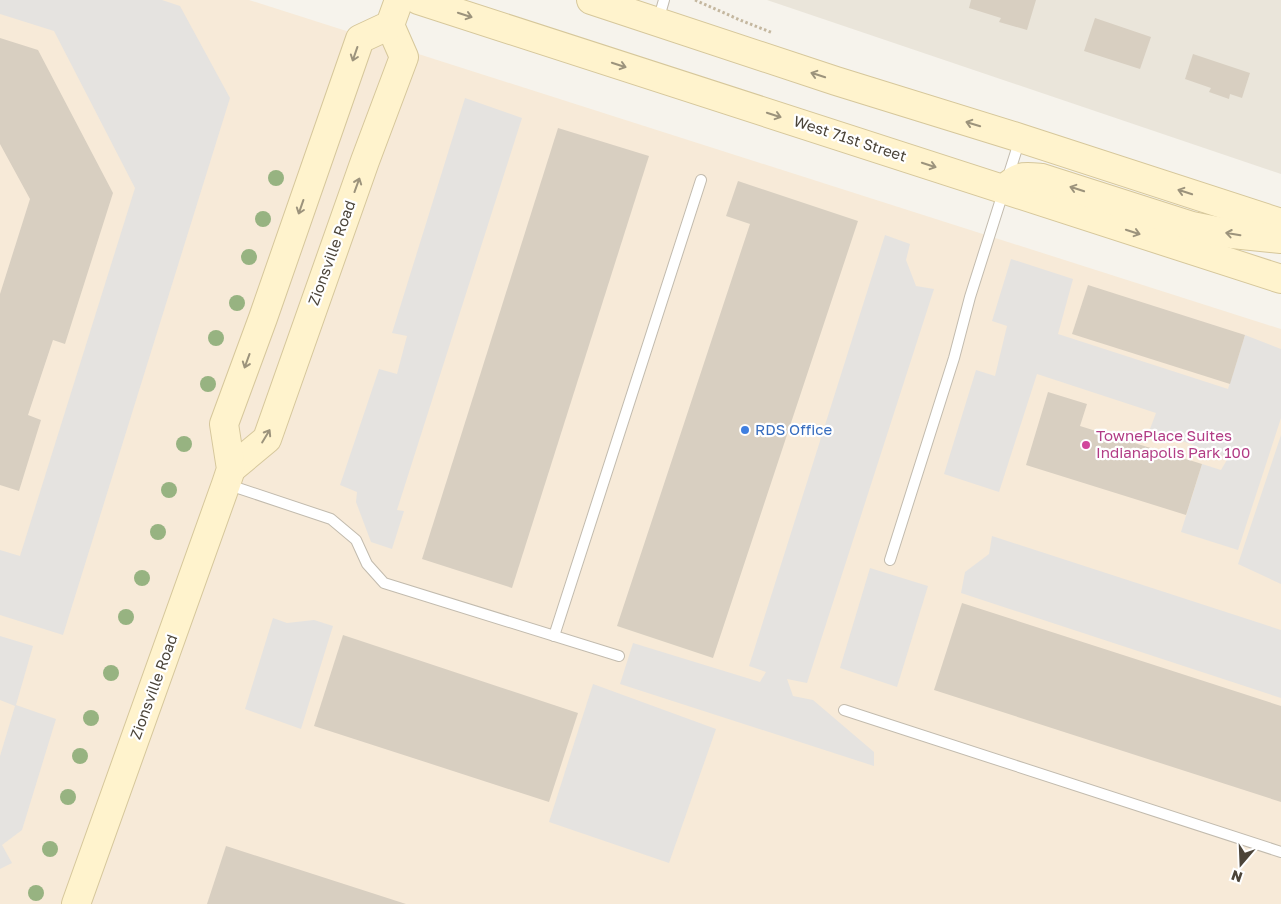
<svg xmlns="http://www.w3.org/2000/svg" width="1281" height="904" font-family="'Golos Text',sans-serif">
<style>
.residential{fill:#eae5da}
.commercial{fill:#f7ead8}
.parking{fill:#e5e3e0}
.building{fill:#d8cfc1}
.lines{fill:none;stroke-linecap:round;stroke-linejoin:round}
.service-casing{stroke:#c2bbae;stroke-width:12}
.secondary-casing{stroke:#d6c79b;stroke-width:30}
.path{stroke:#c4b79f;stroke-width:3;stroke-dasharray:2.5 2.5;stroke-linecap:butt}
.service{stroke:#fff;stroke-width:10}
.secondary{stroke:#fff3cd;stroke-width:28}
.tree{fill:#97b381}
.oneway{stroke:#9c937c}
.shop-dot{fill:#3f7fe0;stroke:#fff;stroke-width:2}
.hotel-dot{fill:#d1479c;stroke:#fff;stroke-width:2}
.labels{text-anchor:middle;stroke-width:4.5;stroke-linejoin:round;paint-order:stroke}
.street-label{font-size:15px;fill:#4b4439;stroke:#fff}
.shop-label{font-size:15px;fill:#366cbe;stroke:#fff;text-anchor:start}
.hotel-label{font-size:15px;fill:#b23c85;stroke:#fff;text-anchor:start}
</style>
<rect width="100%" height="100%" fill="#f6f3ec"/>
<!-- residential -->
<path class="residential" d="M767,0H1281V174Z"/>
<!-- commercial -->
<path class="commercial" d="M0,0H249L1281,329V904H0Z"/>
<!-- parking -->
<g class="parking">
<path d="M0,0H162L180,6L230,98L63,635L0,615V550L20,556L135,188L54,31L0,14Z"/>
<path d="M465,98L522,118L397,510L404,511L392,549L371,542L356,502L357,492L340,485L379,369L397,374L407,336L392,333Z"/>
<path d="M885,235L910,244L906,260L916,286L934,289L807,683L787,679L793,696L813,700L874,752V766L620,684L633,643L760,682L766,672L749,666Z"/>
<path d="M1011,259L1073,279L1058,334L1228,389L1245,335L1281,349V418L1238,550L1181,532L1202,464L1221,470L1228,458L1150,429L1156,413L1037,374L999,492L944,474L976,370L995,376L1007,326L992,321Z"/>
<path d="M1281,435V584L1238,564Z"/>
<path d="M992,536L1281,630V698L961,593L965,572L989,554Z"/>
<path d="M870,568L928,586L897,687L840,668Z"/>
<path d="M273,618L287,623L314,620L333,626L301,729L245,709Z"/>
<path d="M0,636L33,646L16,705L56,719L22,830L2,845L12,863L0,869V756L15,706L0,700Z"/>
<path d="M593,684L716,729L669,863L549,822Z"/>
</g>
<!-- building -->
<g class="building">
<path d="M971,0H1036L1027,30L999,22L1001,18L969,8Z"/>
<path d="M1095,18L1151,37L1140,69L1084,51Z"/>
<path d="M0,38L38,50L113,193L65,344L53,340L28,415L41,420L19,491L0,485V294L30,199L0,144Z"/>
<path d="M1193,54L1250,73L1242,98L1230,94L1229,99L1209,92L1211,88L1185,79Z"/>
<path d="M558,128L649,156L512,588L422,559Z"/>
<path d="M738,181L858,221L713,658L617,626L750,224L726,216Z"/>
<path d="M1088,285L1245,335L1230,384L1072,334Z"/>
<path d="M1048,392L1087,404L1080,426L1202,464L1186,515L1026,465Z"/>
<path d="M962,603L1281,706V802L934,690Z"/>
<path d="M343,635L578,713L549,802L314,726Z"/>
<path d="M226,846L406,904H207Z"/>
</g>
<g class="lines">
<defs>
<g id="service">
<path d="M658,21L664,0"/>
<path d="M226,484L331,519L356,540L367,564L384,583L619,656"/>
<path d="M890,560L954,358L970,297L1020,139"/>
<path d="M554,636L701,180"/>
<path d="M844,710L1281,852"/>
</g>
<g id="secondary">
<path d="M418,0L1281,279"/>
<path d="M591,0L836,81L1020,138L1281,223"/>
<path d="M1004,189C1019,175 1022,176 1042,178L1192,226L1232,234L1281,239"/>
<path d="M231,469L267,439L365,161L404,57L390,25"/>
<path d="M76,904L226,484L231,469L224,424L263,318L360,39L390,25L399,0"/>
</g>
</defs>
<!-- service casing -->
<use href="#service" class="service-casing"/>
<!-- secondary casing -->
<use href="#secondary" class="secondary-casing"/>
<!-- path -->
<path class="path" d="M695,0L740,20L773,33"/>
<!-- service -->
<use href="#service" class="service"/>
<!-- secondary -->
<use href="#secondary" class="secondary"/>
</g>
<!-- trees -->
<g class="tree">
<circle cx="276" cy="178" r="8"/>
<circle cx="263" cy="219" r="8"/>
<circle cx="249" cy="257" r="8"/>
<circle cx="237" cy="303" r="8"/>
<circle cx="216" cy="338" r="8"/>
<circle cx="208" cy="384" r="8"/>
<circle cx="184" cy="444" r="8"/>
<circle cx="169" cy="490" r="8"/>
<circle cx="158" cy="532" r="8"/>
<circle cx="142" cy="578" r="8"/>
<circle cx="126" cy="617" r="8"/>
<circle cx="111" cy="673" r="8"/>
<circle cx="91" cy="718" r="8"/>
<circle cx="80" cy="756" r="8"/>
<circle cx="68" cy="797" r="8"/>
<circle cx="50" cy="849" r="8"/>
<circle cx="36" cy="893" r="8"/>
</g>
<!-- one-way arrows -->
<defs><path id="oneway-shaft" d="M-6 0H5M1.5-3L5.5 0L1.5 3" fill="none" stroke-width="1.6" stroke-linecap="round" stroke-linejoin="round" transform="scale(1.25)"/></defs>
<g class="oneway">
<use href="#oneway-shaft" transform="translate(465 15) rotate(18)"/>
<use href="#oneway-shaft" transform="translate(355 54) rotate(109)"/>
<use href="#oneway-shaft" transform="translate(619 65) rotate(18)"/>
<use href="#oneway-shaft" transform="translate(818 75) rotate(-162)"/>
<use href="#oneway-shaft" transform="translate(774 115) rotate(18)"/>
<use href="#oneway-shaft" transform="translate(973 124) rotate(-163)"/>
<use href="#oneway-shaft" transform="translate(929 165) rotate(18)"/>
<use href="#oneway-shaft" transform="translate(357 185) rotate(-70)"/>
<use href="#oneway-shaft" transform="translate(1077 189) rotate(-162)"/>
<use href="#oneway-shaft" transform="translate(1185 192) rotate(-162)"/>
<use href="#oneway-shaft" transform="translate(301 207) rotate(109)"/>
<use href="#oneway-shaft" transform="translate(1133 232) rotate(18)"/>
<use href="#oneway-shaft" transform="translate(1233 234) rotate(-171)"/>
<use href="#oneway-shaft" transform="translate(247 361) rotate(110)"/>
<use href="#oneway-shaft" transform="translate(266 436) rotate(-59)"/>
</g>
<!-- markers -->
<circle class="shop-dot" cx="745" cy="430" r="5"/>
<circle class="hotel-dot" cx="1086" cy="445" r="5"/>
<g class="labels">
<!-- street labels -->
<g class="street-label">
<text transform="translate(850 139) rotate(18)" y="5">West 71st Street</text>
<text transform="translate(332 253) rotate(-70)" y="5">Zionsville Road</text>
<text transform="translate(154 687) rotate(-70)" y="5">Zionsville Road</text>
</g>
<!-- shop labels -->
<g class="shop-label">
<text x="755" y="435">RDS Office</text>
</g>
<!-- hotel labels -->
<g class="hotel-label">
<text x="1096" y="441">TownePlace Suites<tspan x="1096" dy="17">Indianapolis Park 100</tspan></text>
</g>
</g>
<!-- north arrow -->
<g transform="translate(1241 864) rotate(199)" stroke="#ffffff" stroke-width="4" paint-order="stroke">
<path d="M0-4L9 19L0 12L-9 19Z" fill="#4b4439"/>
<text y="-8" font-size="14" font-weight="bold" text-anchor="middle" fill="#4b4439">N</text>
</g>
</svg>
